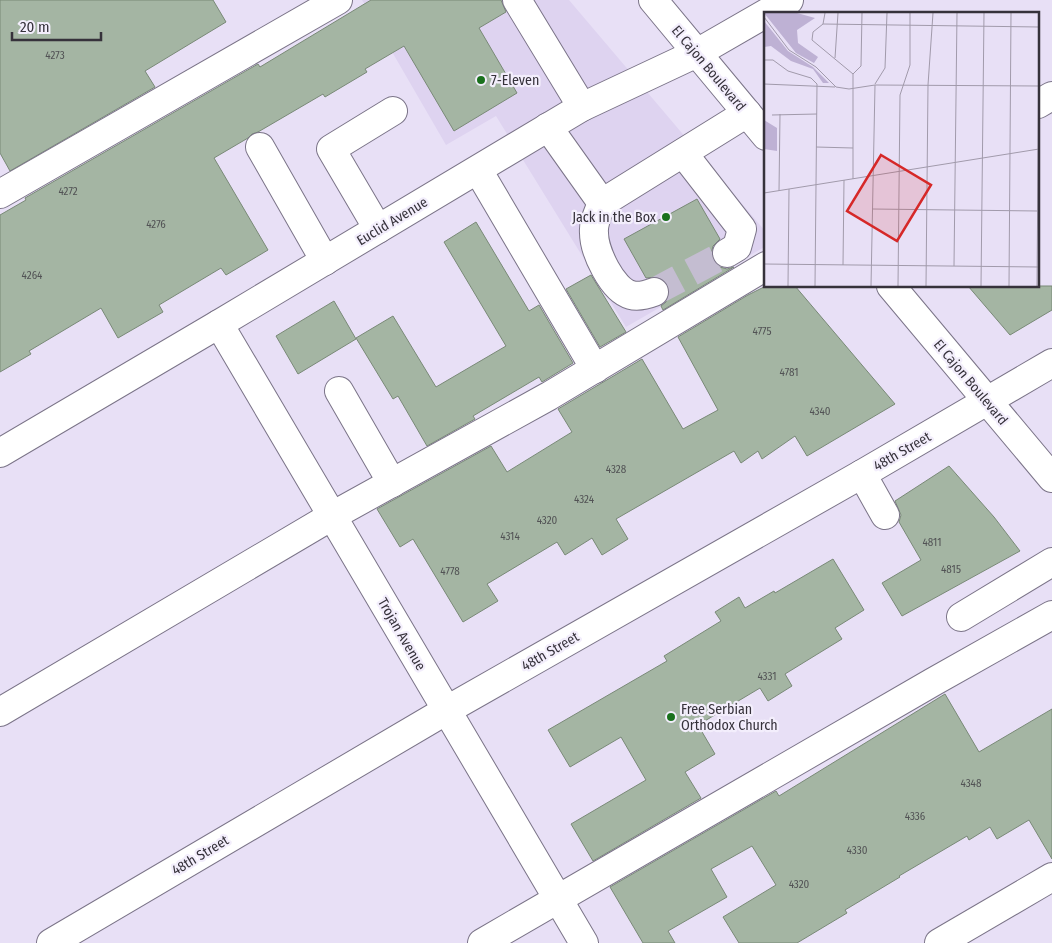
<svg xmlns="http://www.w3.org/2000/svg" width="1052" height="943" font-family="'Fira Sans Condensed',sans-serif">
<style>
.built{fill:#ded3f0}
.building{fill:#a4b5a3;stroke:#798977}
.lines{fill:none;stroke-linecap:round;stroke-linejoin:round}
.minor-tunnel{stroke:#c4bdd1;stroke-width:28;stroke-dasharray:28 14;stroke-linecap:butt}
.minor-casing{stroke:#7b7488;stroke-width:30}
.major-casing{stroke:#7b7488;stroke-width:30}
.minor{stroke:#fff;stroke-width:28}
.major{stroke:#fff;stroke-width:28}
.poi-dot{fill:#1a711d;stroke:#f3eefc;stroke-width:2}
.labels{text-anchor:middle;stroke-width:4.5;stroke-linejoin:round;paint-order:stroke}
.number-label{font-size:11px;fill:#525355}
.street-label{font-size:14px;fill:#36323b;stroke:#f3eefc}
.poi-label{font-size:14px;fill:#36323b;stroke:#f3eefc;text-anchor:start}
.inset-road{fill:none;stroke:#a19aab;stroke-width:1}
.view{fill:#d62828;fill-opacity:0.15;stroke:#d62828;stroke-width:2.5}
.inset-edge{fill:none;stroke:#36323b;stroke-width:2.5}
</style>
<rect width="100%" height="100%" fill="#e8e0f6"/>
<!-- built -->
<path class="built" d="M362,0H569L766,232V246L626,327L496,116L446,145Z"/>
<!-- building -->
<g class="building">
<path d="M0,0H213L226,22L145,71L155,87L10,171L0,153Z"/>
<path d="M371,0H501L506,12L479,28L517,93L454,131L404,46L365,69L367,72L325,97L323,94L258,132L252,134L248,138L214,158L268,250L226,275L221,268L159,305L163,312L118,338L101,308L29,351L31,354L0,372V215L26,200L25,198L258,64L260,67Z"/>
<path d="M697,199L720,239L713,246L711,254L713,261L720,267L727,269L734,267L663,310L661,306L666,302L669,295L668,286L664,280L657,277L646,278L624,239Z"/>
<path d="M476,222L529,311L539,305L573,363L542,382L539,377L473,416L475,419L427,446L398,396L393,399L356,338L393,316L436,387L506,346L444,242Z"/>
<path d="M591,275L626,332L600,347L566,289Z"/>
<path d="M766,286H795L895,404L807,456L795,436L762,459L758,451L741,463L734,451L616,519L628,539L602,555L592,538L565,555L557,542L487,584L498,601L463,622L413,539L400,547L377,509L491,446L507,472L572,432L558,409L642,359L683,429L718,410L678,337L748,295Z"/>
<path d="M968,286H1052V310L1010,335Z"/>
<path d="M334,301L356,339L298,374L276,336Z"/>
<path d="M949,466L994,517L1020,551L902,616L882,583L921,560L899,522L901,515L895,501Z"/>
<path d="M833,559L864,610L835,628L842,639L785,674L792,686L768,701L760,688L698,725L715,754L685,772L701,798L593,861L571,824L646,780L621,737L570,767L548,730L667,661L664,656L721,621L715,612L739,597L745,608L774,591L775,593Z"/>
<path d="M945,694L979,752L1052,709V859L1029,820L997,839L990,827L969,840L967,836L899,876L900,877L845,910L847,913L797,943H739L723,917L776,885L752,846L711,869L727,897L668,931L675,943H643L610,887L776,791L779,796Z"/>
</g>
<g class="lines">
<!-- minor-tunnel -->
<path class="minor-tunnel" d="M654,292L727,253"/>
<defs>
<g id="minor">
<path d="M517,0L582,107"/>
<path d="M1038,104L1052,96"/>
<path d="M548,127L602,203"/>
<path d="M260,147L325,261"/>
<path d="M683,153L742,229L737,247L727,253"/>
<path d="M478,170L595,369"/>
<path d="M0,194L338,0"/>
<path d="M378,229L331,149L393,111"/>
<path d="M654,292C646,295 638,297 631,295C612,290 594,251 594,233C593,223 598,213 602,203L747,113"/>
<path d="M219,324L584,943"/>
<path d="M339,391L392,483"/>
<path d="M862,474L885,515"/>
<path d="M961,617L1052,562"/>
<path d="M0,712L332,516L549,396L766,266"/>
<path d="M51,943L447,710L862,474L1052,363"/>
<path d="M482,943L933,682L1052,615"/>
<path d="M939,943L1052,877"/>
</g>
<g id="major">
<path d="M653,0L766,136"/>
<path d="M891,286L1052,478"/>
<path d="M0,453L219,324L582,107L697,53L789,0"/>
</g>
</defs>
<!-- minor casing -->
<use href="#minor" class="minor-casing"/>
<!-- major casing -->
<use href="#major" class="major-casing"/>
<!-- minor -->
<use href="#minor" class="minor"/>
<!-- major -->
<use href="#major" class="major"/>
</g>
<!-- markers -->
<g class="poi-dot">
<circle cx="481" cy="80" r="5"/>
<circle cx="666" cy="217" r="5"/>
<circle cx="671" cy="717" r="5"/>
</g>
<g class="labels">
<!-- number labels -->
<g class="number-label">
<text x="55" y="59">4273</text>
<text x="68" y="195">4272</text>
<text x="156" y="228">4276</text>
<text x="32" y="279">4264</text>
<text x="762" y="335">4775</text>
<text x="789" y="376">4781</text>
<text x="820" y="415">4340</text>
<text x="616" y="473">4328</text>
<text x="584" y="503">4324</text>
<text x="547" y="524">4320</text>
<text x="510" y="540">4314</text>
<text x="932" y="546">4811</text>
<text x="951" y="573">4815</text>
<text x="450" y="575">4778</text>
<text x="767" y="680">4331</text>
<text x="971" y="787">4348</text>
<text x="915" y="820">4336</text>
<text x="857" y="854">4330</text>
<text x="799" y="888">4320</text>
</g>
<!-- street labels -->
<g class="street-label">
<text transform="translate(709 68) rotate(50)" y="5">El Cajon Boulevard</text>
<text transform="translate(392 221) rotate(-31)" y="5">Euclid Avenue</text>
<text transform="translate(971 382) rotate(50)" y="5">El Cajon Boulevard</text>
<text transform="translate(902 451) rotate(-30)" y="5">48th Street</text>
<text transform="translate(402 634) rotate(60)" y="5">Trojan Avenue</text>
<text transform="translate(550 651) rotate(-30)" y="5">48th Street</text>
<text transform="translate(200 855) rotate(-31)" y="5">48th Street</text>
</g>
<!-- poi labels -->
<g class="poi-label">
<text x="491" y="85">7-Eleven</text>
<text x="656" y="222" text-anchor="end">Jack in the Box</text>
<text x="681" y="714">Free Serbian<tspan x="681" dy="16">Orthodox Church</tspan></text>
</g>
</g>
<!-- overview -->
<g transform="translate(764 12)">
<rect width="275" height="275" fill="#e8e0f6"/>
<path d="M0,1H33L51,6L33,18L34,31L54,45L50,51L32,41ZM0,9L24,39L49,55L65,71H59L49,57L27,49L7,34L0,35ZM0,108L13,116V139L0,137Z" fill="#beb1d4"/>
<path class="inset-road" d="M61,1L59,12L49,20L48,28L89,62M0,5L25,38L52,55L72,75L85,77L111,73L107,274M59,12L275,15M71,46L74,1M0,48H9L24,59L47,66L53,72M89,62L97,54L98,1M0,72L71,75M111,72L121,56L123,1M111,73L275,74M8,103L53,102M52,135L89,136M89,167V62M15,179L16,102M0,181L275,137M108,197L274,199M0,252L275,255M79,253L80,168M190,254L193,1M24,274L25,177M51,274L53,72M134,274L136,83L146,53V1M162,274L164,73L169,1M217,274L220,1M245,274L247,1M273,274L275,23"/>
<path class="view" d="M117,143L167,173L133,229L83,199Z"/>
<rect width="275" height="275" class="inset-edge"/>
</g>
<!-- scale -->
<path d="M12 32v8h89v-8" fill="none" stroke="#36323b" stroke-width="2.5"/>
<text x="20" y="32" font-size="15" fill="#36323b" stroke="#f3eefc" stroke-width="4" paint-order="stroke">20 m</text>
</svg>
